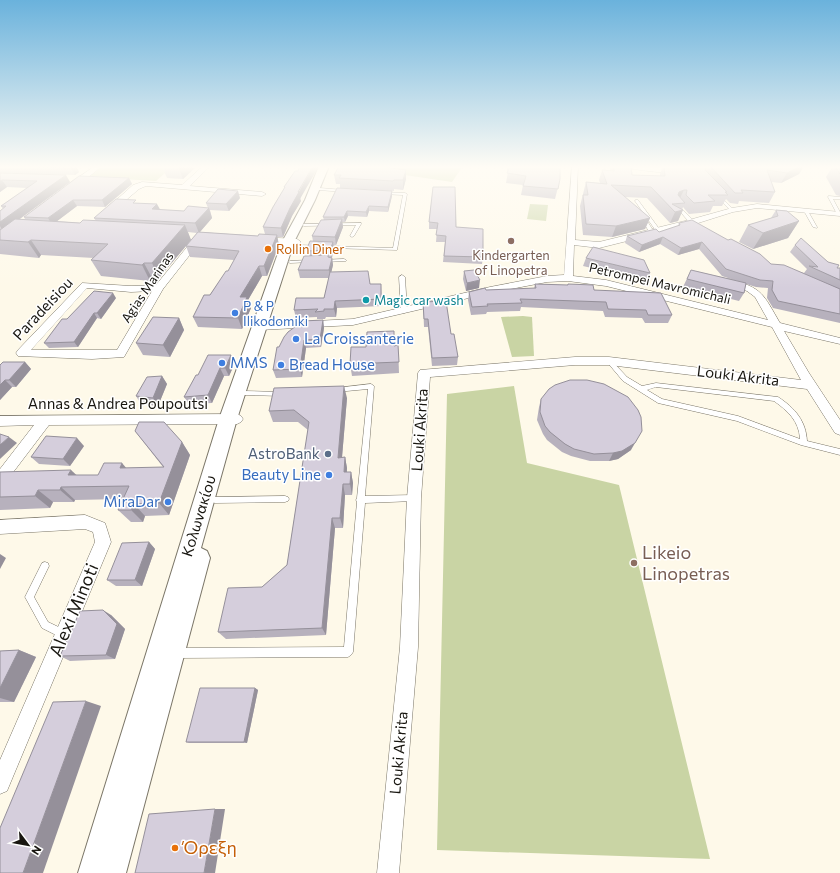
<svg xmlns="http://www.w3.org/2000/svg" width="840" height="873" font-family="Commissioner,sans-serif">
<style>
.green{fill:#c9d4a4}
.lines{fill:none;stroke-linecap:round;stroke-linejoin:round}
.lane-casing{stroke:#7b7668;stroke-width:1}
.street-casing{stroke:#7b7668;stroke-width:1}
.secondary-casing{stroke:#7b7668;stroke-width:2}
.lane{fill:#fff;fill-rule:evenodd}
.street{fill:#fff;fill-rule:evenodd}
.secondary{fill:#fff;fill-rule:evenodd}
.wall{fill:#b7b1bd;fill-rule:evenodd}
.shaded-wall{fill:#95909a}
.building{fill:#d5cedc;stroke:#95909a}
.education-dot{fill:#8d6e63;stroke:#fff;stroke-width:1.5}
.food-dot{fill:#e8710a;stroke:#fff;stroke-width:1.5}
.culture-dot{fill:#0f9aa8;stroke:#fff;stroke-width:1.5}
.shop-dot{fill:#3f7fe0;stroke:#fff;stroke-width:1.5}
.service-dot{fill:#5c6f8a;stroke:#fff;stroke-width:1.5}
.labels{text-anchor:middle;stroke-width:3;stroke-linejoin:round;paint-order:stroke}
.far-food-label{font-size:13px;fill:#c56008;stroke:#fff;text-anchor:start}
.far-education-label{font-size:13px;fill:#785e54;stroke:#fff}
.far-street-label{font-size:13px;fill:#181610;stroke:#fff}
.far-culture-label{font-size:13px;fill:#0d838f;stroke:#fff;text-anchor:start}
.far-shop-label{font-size:13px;fill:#366cbe;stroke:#fff;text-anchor:start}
.street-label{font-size:15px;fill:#181610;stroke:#fff}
.shop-label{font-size:15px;fill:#366cbe;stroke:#fff;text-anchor:start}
.service-label{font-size:15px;fill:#4e5e75;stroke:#fff;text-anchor:end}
.near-education-label{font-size:18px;fill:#785e54;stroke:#fff;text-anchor:start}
.near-street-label{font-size:18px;fill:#181610;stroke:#fff}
.near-food-label{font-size:18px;fill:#c56008;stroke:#fff;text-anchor:start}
</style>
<rect width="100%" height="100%" fill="#fef9e9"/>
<!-- green -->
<g class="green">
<path d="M103,166H173L156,181L88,177Z"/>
<path d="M367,166H463L452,182L364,169Z"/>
<path d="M530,204L548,205L546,221L527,219Z"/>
<path d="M523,316L532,317L534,356L512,357L501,317Z"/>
<path d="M514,386L527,463L619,485L710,859L437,850L447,394Z"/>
</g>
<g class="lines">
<defs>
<g id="lane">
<path d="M320,188L344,190L346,191L344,192L319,190V188Z"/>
<path d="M382,192L405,193L407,194L397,250L296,247L294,246L296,245L393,248L403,195L381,194L380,193Z"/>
<path d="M717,195H719L733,209V211H731L717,197Z"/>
<path d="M829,196L840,197V199H833L840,212V215L837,214L828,197Z"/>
<path d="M636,200H638L660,230V231H656L635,201Z"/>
<path d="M676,205H678L694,221V223H690L676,207Z"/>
<path d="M805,210L808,211L817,227V228L813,227L804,211Z"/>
<path d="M640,216H644L654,232V233H650L640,217Z"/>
<path d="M361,223V224L354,236L352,237L350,236L356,225L304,226L302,225L304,224Z"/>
<path d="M344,259L346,260V261L324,262L322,261L324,260Z"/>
<path d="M310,260H312V262L290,263L288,262L290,261Z"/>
<path d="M402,275L405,277L407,311L404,313L401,311L399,277Z"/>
<path d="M609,359L611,360L627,377L642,386L656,383L778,397C795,408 806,421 807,441L840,449V455L801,445L737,421L658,403L623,381L607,362L606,361L607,360ZM656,387L774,401C788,411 799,421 800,439L738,416L662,399L647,390Z"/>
<path d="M371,384L374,386L365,496L414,495L417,496L418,498L417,500L414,501L365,503L353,652L351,655L348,657L176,658L173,656L171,653L173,650L176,648L344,647L357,502L356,500L357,498L368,389L336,392L333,390L336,388Z"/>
<path d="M244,391L282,392L285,394L282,396L246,395H244L243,393Z"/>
<path d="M285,496L288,497L289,499L288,501L285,502L215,503L212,502L211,500L212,498L215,497Z"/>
<path d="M45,562L48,563L49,566L34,597L48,622L67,631L69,634L67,637L64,639L42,628L25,597L42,563Z"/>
</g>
<g id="street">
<path d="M95,166H102L75,188H69V184Z"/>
<path d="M203,166H210L190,186L262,192L266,194L262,196L146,186L139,189L112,212H109L105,210L133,185L142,182L182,185Z"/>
<path d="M572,166H578L575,240L599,242L689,220L732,208L757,204L840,212V216L757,208L733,212L695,224L599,248L574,245L573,276L606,280L768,320L755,297L747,291L726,284L724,282L726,280L729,279C763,288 763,294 780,323L840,338V344L784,331L809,373L840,420V435L835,433L807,389L609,365H575L430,377L421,498L418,647L399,873H377L400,647L407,498L418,373L420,370L575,357H609L801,380L772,327L606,286L568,281L547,282L490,293L353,325L259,330L254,327L259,324L353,319L490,287L547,276L564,275Z"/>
<path d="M623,166L667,168L695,166C680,178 644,170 626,168Z"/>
<path d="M199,235L203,238L163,289L124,357L92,359L18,356L16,353L18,350L82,283L131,286L156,285L196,236ZM87,288L131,292L152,291L117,350H31Z"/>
<path d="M260,237L297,239L301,242L297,245L257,242L256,240L257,238Z"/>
<path d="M237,414L241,416L243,419L241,422L237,424L49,425L5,483L0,485V469L34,425L0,426V416Z"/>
<path d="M85,515L105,523L111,542L7,791L0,794V760L95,542L93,532L85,529L0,534V520Z"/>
</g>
<path id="secondary" d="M319,166H329L315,200L294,242L237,419L201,548L207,551L210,558L126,873H78L219,419L282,242L305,200Z"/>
</defs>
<!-- lane casing -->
<use href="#lane" class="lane-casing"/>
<!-- street casing -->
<use href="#street" class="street-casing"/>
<!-- secondary casing -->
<use href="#secondary" class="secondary-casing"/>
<!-- lane -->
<use href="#lane" class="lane"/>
<!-- street -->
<use href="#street" class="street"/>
<!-- secondary -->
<use href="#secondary" class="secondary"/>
</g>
<!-- wall -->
<g class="wall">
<path d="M0,166H76L79,172L75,175L45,174L70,182L20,219H25L24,217L129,178L132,184L105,207L77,206L57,221L80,223L96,221L94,218L137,203L160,210L184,211L208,208L206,203L240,198L229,211L210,210L212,218L200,232L258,236L265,234L263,227L284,189V187L295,171L301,201L292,216L283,237H277L279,245L267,276H262L248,300L251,308L242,329L198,327L193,317L228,271L234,260L190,257L186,246L159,278H152L150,281L101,276L91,260L94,258L41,255L39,258L0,254V211L3,209L1,206L27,188L7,187L0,192ZM188,232L197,233L191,240Z"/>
<path d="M162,166H197L183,179L167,178Z"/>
<path d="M507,166H560V179L555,199L521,195L523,185L506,183L508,172H507Z"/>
<path d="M610,166H631L632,175L660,176V174L663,166H804L799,174L781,183L771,182L775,192L769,203L739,201L738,204L730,203L726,199L722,206H713L710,212L689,214L683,207L678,221L670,223L647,198L624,197L650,218L645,229L612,237L583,235L580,206L586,182L600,183L599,180L602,170L610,171Z"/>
<path d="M833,166H840V196L836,195L826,177Z"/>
<path d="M334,175L406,179L403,190L394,189V191L340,188V184H336Z"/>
<path d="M433,187L456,227L483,257L482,264L443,262L445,242H436L437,229H429V222Z"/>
<path d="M392,191V196L388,212L369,211L367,217L348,216L345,222H342L343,227L336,245H333L334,250L332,258L333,265L331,272L370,284H381L382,306L337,308L336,317H326L325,319H317V317L296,318L294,310L324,298L329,278H300L298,270L307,256L306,251L313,241L312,236L324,220L323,217Z"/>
<path d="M776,210L799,221L788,238L753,249L739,242L748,225L771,218Z"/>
<path d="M679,223L771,264L804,273L807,269L790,252L795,245L828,262L837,268H840V323L773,308L767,298L768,288L756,287L746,284L744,293L739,301L683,287L691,270L734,280L722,276L699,249L678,255L660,244L639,252L625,243L627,236L659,232L678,226Z"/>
<path d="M586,258L650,273L647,281L583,266Z"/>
<path d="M464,271L479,288L466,291L463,279Z"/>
<path d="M535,284L567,285L568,284L594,290L672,315L668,323H645L642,318L605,317L603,311L521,307L520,311L487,312L486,314L471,315L468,300L469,292L486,290L534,289Z"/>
<path d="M116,298L101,319L97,318L78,347L49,348L44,343L67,319Z"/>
<path d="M423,302L451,334L458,357L457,365L432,366L428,327H424Z"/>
<path d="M179,318L184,330L170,357L143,355L136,343Z"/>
<path d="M323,320L324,328L321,347L306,348L302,377L276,378L273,370L279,347Z"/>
<path d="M398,345L399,373L352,376L350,364L394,346Z"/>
<path d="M25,362L31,369L16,387H12L0,400V365Z"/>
<path d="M235,363L229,376H224L212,403L189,404L184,397L198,375Z"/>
<path d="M162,376L167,384L158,406L141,404L136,396Z"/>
<path d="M347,398L342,457H345L347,468V472H351L353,483L352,495H345L343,528H335L326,635L226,639L218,632L262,587L287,565L308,430L298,422H273L269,411Z"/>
<path d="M541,399L631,450L618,459L609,461H590L571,456L562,452L547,440L543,434L537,420L539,407Z"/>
<path d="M135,431L182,442L190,455L169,515L145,516L143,522H131L118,510L123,499L75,500L74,502H53L50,508L0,510V472L76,475H98L163,467Z"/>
<path d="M84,446L70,466L39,464L31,457Z"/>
<path d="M149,542L155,549L142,586H116L107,580Z"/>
<path d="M111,615L125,629L115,659L70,661L60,656Z"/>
<path d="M19,650L36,657L14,702H0V651Z"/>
<path d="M255,688L258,690L247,743H189L186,742Z"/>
</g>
<!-- shaded-wall -->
<g class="shaded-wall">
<path d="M75,166H76L79,172L75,175L71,168Z"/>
<path d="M178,166H197L183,179Z"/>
<path d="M313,166H319L300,199L301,201L292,216L283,237L281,228L290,208Z"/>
<path d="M801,166H804L799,174L781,183L787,173Z"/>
<path d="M406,170V179L403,190V180Z"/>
<path d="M66,175L70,182L3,231L0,226V222Z"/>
<path d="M129,178L132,184L105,207L102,200Z"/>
<path d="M2,180L7,187L0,192V181Z"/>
<path d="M684,190L679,200L674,203L679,192Z"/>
<path d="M238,191L240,198L229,211L226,204Z"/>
<path d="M392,191V196L388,212V207Z"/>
<path d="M73,200L77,206L52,225L48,218Z"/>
<path d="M157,204L162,213L152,209Z"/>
<path d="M369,206V211L367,217L366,212Z"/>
<path d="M209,208L212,218L199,233L195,223Z"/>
<path d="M683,210L678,221L670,223L675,212Z"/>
<path d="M347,211L348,216L345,222L344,217Z"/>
<path d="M650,218L645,229L612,237L616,226Z"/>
<path d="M342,219L343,227L336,245L335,237Z"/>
<path d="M799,221L788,238L753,249L763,233Z"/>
<path d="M185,225L191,240L159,278L152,263Z"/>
<path d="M277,235L279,245L267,276L264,266Z"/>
<path d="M663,237L660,244L639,252L642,245Z"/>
<path d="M31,240L41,255L39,258L28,242Z"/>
<path d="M333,242L334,250L331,258L330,250Z"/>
<path d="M702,242L699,249L678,255L681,248Z"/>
<path d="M332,258L333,265L330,278L329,270Z"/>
<path d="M144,263L152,278L150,281L142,265Z"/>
<path d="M259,266L262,276L248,300L251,308L242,329L238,318L240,297Z"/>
<path d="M480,280L479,288L466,291L467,283Z"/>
<path d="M113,293L116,298L101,319L97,313Z"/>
<path d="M335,301L337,308L336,317L334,309Z"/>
<path d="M94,313L97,318L78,347L74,342Z"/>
<path d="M179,318L184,330L170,357L163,345Z"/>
<path d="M323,320L324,328L321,347L320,339Z"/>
<path d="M304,340L306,348L302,377L300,369Z"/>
<path d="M231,355L235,363L229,376L225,368Z"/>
<path d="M25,362L31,369L16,387L9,380Z"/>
<path d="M220,368L224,376L212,403L208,395Z"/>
<path d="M162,376L167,384L158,406L153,398Z"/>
<path d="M5,380L12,387L0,400V385Z"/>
<path d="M344,386L347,398L341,469L338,458Z"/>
<path d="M9,437L17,443L0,459V445Z"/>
<path d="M77,438L84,446L70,466L63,459Z"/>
<path d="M182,442L190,455L169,515L159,503Z"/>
<path d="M635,443L631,450L618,459L609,461L613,453Z"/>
<path d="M345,457L347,468L346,483L344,472Z"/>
<path d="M122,463L133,476L120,468Z"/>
<path d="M71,470L84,482L68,475Z"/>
<path d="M351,472L353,483L352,495L350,484Z"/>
<path d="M343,484L345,495L343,528L340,518Z"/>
<path d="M61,487L75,500L74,502L60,490Z"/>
<path d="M38,490L53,502L50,508L35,496Z"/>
<path d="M134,504L145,516L143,522L131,510Z"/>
<path d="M332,518L335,528L326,635L322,628Z"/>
<path d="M149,542L155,549L142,586L135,580Z"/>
<path d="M0,554L6,558L0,569Z"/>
<path d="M103,610L111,615L125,629L115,659L106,655Z"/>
<path d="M19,650L36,657L14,702L0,698V688Z"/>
<path d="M255,688L258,690L247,743L244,742Z"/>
<path d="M86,701L101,706L43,873H23Z"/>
<path d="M215,809H225L215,873H204Z"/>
</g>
<!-- building -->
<g class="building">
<path d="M0,166H75L71,168Z"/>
<path d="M300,166H313L298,192H299L290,208L281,228L263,227L273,207L285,187H284L295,171H298Z"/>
<path d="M339,166H377L406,170L403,180H394L393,181L339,178L341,175H334Z"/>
<path d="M510,166H560V179L558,189L523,186L526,176L507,173Z"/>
<path d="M614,166H631L632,175L665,176L664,166H706L705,170L727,192H725L728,195H708L715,201L694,203L686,195L687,190H684L679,192L678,195L685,203L672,204L683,210L675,212L651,187L611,185L650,218L616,226L586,224L583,195H588L586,182L607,184L602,170L614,171Z"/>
<path d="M710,166H801L787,173L767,170L775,192L741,190L743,193H735Z"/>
<path d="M835,166H840V174Z"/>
<path d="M0,173L66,175L0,222V211L6,206H1L37,181L2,180L0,181Z"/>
<path d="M79,176L129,178L102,200H73L48,218L24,217Z"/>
<path d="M433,187H455L456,227L483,229V257L444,256L446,236L436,235L438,223L429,222Z"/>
<path d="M337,188L392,191L388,207L369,206L366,212L347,211L344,217H323Z"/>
<path d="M218,189L238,191L226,204L206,203Z"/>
<path d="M116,199L136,200L133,203L157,204L152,209L184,211L188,206L209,208L195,223L94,218Z"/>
<path d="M776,210L787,211L799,221L763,233L748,225L778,216Z"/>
<path d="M15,219L80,223L83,220L185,225L152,263H144L142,265L91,260L108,244L31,240L28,242L0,240V230Z"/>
<path d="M342,219L335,237L312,236L321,220Z"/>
<path d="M692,220L728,240L731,239L760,254L771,264L784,265L840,289V314L778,301L772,290L773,281L760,280L726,269L702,242L681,248L663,237L642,245L627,236L656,229L659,232L680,225L679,223Z"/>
<path d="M198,232L258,236L259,234L277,235L264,266H259L240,297H247L238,318L193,317L204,295H210L226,271H228L239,251L186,246Z"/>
<path d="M801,238L828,262L839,265L837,268H840V280L809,266L818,267L795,245Z"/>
<path d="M310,241L333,242L330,250L306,251Z"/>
<path d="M593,247L644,260L650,273L586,258Z"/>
<path d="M328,255V257L332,258L329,270H298L304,256Z"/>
<path d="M474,270L480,280L467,283L464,271Z"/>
<path d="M691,270L746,283L744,293L687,279Z"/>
<path d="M368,271L370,284H381V299L335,301L334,309H324V311L315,312L318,309L294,310L296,298H324L330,272Z"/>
<path d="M535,284L568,285V284L593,285L594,290L661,293L672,315H648L646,310L608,309L606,302L520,299L522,303L487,304L488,306L472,307L469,292L485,288L486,290L536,288Z"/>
<path d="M94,291L113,293L97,313H94L74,342L44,343L62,319H67Z"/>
<path d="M446,301L451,334H454L458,357L432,358L428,319H424L423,302Z"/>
<path d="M153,317L179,318L163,345L136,343Z"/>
<path d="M323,320L320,339L304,340L300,369L273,370L277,347H279L284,337L288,332L303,321Z"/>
<path d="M394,331V346L398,345L399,362L350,364L351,347H366L367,332Z"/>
<path d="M208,355H231L225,368H220L208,395L184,397L196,375H198Z"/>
<path d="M3,362H25L9,380H5L0,385V365Z"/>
<path d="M162,376L153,398L136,396L147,377Z"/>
<path d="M570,380H587L604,384L628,397L638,410L641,417L642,431L635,443L622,451L613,453L594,454L574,449L565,444L550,432L545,426L540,412L541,399L549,389L555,385Z"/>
<path d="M344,386L338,458L345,457L344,472H351L350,484H343L340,518H332L322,628L218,632L228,588L262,587L287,565L309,422L294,410L269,411L274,388Z"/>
<path d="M139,422H164L182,442L159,503L134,504L131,510H118L129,486L61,487L60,490H38L35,496L0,497V472L71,470L68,475H98L104,463H122L120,468L164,467L135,431Z"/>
<path d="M0,434L9,437L0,445Z"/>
<path d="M46,436L77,438L63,459L31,457Z"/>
<path d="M149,542L135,580H107L122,543Z"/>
<path d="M103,610L117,624L106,655L60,656L80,611Z"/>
<path d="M19,650L0,688V651Z"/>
<path d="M200,688H255L244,742H186Z"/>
<path d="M86,701L23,873H0V828L53,702Z"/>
<path d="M215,809L204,873H135L149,814Z"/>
</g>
<!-- sky -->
<linearGradient id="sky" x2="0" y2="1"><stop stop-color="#6ab2dc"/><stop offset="0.58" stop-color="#fffcf5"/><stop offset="1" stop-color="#fffcf5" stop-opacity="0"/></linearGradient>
<rect width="840" height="288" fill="url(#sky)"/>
<!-- markers -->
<g class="education-dot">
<circle cx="511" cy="241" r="4"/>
<circle cx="634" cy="563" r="4"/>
</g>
<g class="food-dot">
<circle cx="268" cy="249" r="4"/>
<circle cx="175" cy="848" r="4"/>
</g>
<circle class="culture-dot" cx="366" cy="300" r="4"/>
<g class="shop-dot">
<circle cx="235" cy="313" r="4"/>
<circle cx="296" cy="339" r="4"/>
<circle cx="222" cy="363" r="4"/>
<circle cx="281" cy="365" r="4"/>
<circle cx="329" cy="475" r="4"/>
<circle cx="168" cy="502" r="4"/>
</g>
<circle class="service-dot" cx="328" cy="454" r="4"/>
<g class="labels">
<!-- far-food labels -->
<g class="far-food-label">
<text x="276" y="254">Rollin Diner</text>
</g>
<!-- far-education labels -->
<g class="far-education-label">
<text x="511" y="260">Kindergarten<tspan x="511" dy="15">of Linopetra</tspan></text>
</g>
<!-- far-street labels -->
<g class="far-street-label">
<text transform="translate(660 283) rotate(13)" y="5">Petrompei Mavromichali</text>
<text transform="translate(147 287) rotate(-56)" y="5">Agias Marinas</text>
</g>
<!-- far-culture labels -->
<g class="far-culture-label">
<text x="374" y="305">Magic car wash</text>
</g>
<!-- far-shop labels -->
<g class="far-shop-label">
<text x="243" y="311">P &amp; P<tspan x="243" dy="15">Ilikodomiki</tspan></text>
</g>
<!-- street labels -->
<g class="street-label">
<text transform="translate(43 309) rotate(-47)" y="5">Paradeisiou</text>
<text transform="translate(738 376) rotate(7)" y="5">Louki Akrita</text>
<text x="118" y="409">Annas &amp; Andrea Poupoutsi</text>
<text transform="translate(420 430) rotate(-86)" y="5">Louki Akrita</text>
<text transform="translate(199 516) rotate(-73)" y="5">Κολωνακίου</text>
<text transform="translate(399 753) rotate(-85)" y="5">Louki Akrita</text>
</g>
<!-- shop labels -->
<g class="shop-label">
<text x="304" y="344">La Croissanterie</text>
<text x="230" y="368">MMS</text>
<text x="289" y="370">Bread House</text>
<text x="321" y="480" text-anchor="end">Beauty Line</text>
<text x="160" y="507" text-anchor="end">MiraDar</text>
</g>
<!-- service labels -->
<g class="service-label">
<text x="320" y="459">AstroBank</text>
</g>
<!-- near-education labels -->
<g class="near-education-label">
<text x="642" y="559">Likeio<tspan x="642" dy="21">Linopetras</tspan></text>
</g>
<!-- near-street labels -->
<g class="near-street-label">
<text transform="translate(74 610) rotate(-67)" y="6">Alexi Minoti</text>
</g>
<!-- near-food labels -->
<g class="near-food-label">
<text x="183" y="854">Όρεξη</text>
</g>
</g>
<!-- north arrow -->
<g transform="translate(28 845) rotate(122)" stroke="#ffffff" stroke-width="3" paint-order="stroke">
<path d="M0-3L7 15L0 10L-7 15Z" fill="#181610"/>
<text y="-6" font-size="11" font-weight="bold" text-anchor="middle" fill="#181610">N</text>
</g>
</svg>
